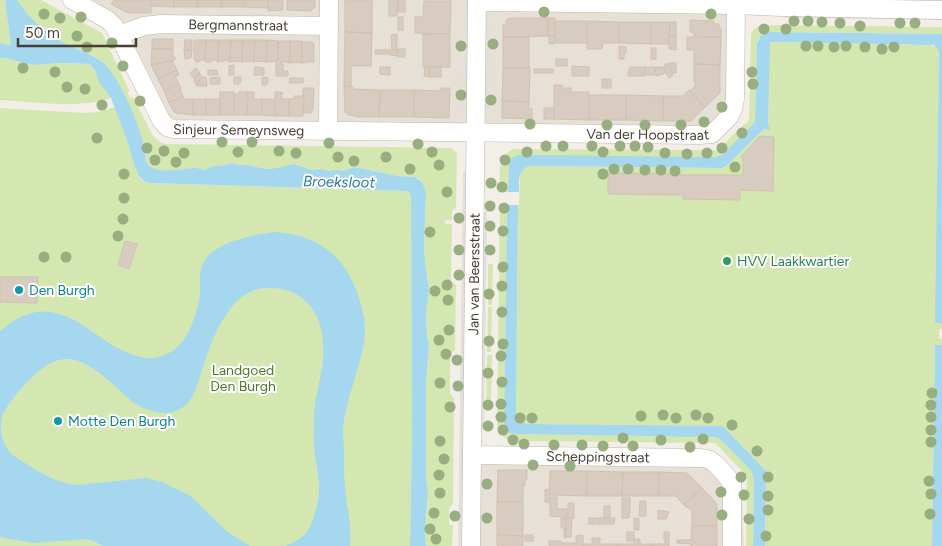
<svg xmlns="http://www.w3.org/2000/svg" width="942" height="546" font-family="Figtree,sans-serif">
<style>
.residential{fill:#e7e0d6}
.green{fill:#d4e7b1}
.parking{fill:#e2dfdc}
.water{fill:#a5d8ef}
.building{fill:#d8ccc0;stroke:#d0c1b0}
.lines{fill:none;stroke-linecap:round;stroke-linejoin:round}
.minor-casing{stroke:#bfb6aa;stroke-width:19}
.minor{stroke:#fff;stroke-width:18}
.tree{fill:#99ae80}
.leisure-dot{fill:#2e9e5b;stroke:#fff;stroke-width:2}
.culture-dot{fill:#0f9aa8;stroke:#fff;stroke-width:2}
.labels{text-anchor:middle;stroke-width:4;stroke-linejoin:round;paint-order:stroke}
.street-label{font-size:14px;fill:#473f36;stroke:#fff}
.leisure-label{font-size:14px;fill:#27864d;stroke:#fff;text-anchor:start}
.culture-label{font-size:14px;fill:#0d838f;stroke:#fff;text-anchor:start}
.park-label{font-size:14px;fill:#4f782a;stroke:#fff}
.water-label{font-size:15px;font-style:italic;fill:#2e7ba1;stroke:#fff}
</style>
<rect width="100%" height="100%" fill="#f3efe8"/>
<!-- residential -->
<g class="residential">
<path d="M67,0H942L736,8L735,94L711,132L170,133L122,32Z"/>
<path d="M682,449H705L712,450L733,470L741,481L744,546H466L469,458Z"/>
</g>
<!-- green -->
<g class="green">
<path d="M0,0H5L9,23L11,45L0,43Z"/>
<path d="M17,0H41L102,33L129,90L128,93L130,98L133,97L153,136L160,142L166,144L450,148L453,149L457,154L456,207L452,211V220H445V224H452L451,281L456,285L455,350L450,355V393L454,398L453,504L449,508V525H453L452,546H426L425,533L428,504L426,478V382L429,347L427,335L426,313L428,280L425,262L424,244L426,193L422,182L418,178L398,176L354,167L343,171H330L322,169L312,170L294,164L276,168L267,169L247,165H239L232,163C223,168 212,164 204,170C201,169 199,168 196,168C185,168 160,175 151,167C145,162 145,150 143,143C136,118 124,87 107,67C97,54 79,50 64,43C45,34 28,18 17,0Z"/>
<path d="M763,25L942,27V34L767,32L761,35L757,41L755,122L722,155L716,157L509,163L508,192H500C500,176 496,155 514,149L717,150L749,120L751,34C754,28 757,26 763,25Z"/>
<path d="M769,42L930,45L936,47L939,50L936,322L942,324V329L939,330V338L942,339V345L940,344L939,346H935L932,546H765L766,471L727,430L722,427L529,424L521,422L516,415L518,205H519L520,175C521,170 525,168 530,166L724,168L764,129L769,130L767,122H768Z"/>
<path d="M0,58L10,59L27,64L36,65L59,63L90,64L111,98C82,109 32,102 0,100Z"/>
<path d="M115,107L129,146L133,162L139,176L141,179L148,183L405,191L409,192L411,197L412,436L410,546H0V108L85,113L98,112Z"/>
<path d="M500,205H507L504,423L505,430L716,437L720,439L750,468L753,472L754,480L753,546H746L747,476L715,443L513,441C503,439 499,433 497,424Z"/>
<path d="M488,264H493L492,305H488Z"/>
<path d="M488,307H492L491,352H487Z"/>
<path d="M487,355H492L491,410H486Z"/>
</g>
<!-- parking -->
<g class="parking">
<path d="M465,0H470L468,109H463Z"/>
<path d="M785,14L942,15V20L785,18Z"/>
<path d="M485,26H490L488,109H484Z"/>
<path d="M463,172H468L463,546H458Z"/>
<path d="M482,212H487L484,429H479Z"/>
<path d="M479,479H483V546H478Z"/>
</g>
<!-- water -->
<g class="water">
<path d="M5,0H17C29,18 45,33 64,43C80,51 99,55 110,70C125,91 138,121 144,146C145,153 145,163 151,167C160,174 186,168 196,168C199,168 201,169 204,170C212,164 223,167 232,163L239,165H247L267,169L276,168L294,164L312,170L322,169L330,171L334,170L343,171L354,167L398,176L415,177L422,182L425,189L426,193L424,244L425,262L429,289L426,313L427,335L429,347L426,382V478L428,493L425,533L426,546H410L412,436L411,197L409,192L405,191L148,183L144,181L139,176L133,162L129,146L111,98L99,82L95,71L90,64L59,63L36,65L27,64L10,59L0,58V43L9,45L11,44Z"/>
<path d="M772,32L942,34V324L935,322L939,53L937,48L934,45L770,42L768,124L770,129L769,130L764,129L725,167L722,168L530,166C517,170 519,181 519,192H508L509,163L512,158L518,155L716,157L722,155L755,122L757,43L761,35L767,32Z"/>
<path d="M507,205H518L516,412C517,420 521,423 529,424L720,426L724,427L766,471L765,546H753L754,480L751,470L720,439L716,437L515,434L510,433L505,430L504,423Z"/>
<path d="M276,232C319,235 346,257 359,298C364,313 366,327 364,343C359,372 344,404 343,432C343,438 344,445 344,451C344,467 344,482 346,497C348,513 352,530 350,546H285C292,543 299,540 305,534C314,524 320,497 319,484C318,471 315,459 314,446C313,436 314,426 314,416C315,397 321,378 323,359C326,320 310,286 265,288C251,289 239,297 230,309C215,330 210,346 202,370C199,379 197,388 193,395C180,420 154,415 134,403C117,389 97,366 75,360C68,358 60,359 53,362C38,367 7,402 2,417C0,427 1,438 6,447C12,457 24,462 33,468C48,477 61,484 79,485L146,478L162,482L191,496L215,520L229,533L250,546H102L94,541L86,539L34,543L4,538L0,536V331C9,324 18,317 29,314C62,303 90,332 115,347C120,349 124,351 129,353C139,358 152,360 162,356C182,349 190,332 196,313C198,305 200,298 200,290C200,280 199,270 204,261C217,241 255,234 276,232Z"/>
<path d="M939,344L942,345V546H932L935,345L939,346Z"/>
</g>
<!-- building -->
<g class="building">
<path d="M114,0H151V13H129L124,11L111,4Z"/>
<path d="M151,0H174V7L151,6Z"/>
<rect x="174" y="0" width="23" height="7"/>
<rect x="197" y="0" width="24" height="7"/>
<rect x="221" y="0" width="23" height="7"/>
<path d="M244,0H268V8L244,7Z"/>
<path d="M268,0H283V10L268,11Z"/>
<path d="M287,0H315V7L311,11L287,10Z"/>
<path d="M345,0H372V33L345,32Z"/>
<path d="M389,0H398L397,16H389Z"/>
<rect x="398" y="1" width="7" height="11"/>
<path d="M424,1H451L450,34L415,33V17H423Z"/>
<rect x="398" y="17" width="5" height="13"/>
<path d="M509,18H548V36L503,37V25H506V21Z"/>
<rect x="548" y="18" width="7" height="18"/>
<path d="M690,20L714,21V24H719V28L721,29V37L694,36V32H690Z"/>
<rect x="555" y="21" width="32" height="22"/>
<path d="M587,21L619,22V43H603L602,49H587Z"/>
<path d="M619,22H651V44L619,43Z"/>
<path d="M651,22H670L669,44H651Z"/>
<path d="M670,22H676V36H669Z"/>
<path d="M345,32L372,33L371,66H351V87L344,86Z"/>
<path d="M397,34V50H392L391,35Z"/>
<rect x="423" y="34" width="27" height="33"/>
<path d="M549,36H555L554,44H549Z"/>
<path d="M669,36H676V50L669,49Z"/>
<rect x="503" y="37" width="26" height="31"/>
<path d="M687,37H721L720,65L694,64V50H687Z"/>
<rect x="152" y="39" width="21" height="10"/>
<path d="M185,40H192V50H184Z"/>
<path d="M194,40H206V60H199V62H196L194,58Z"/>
<path d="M206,40H219L218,60H211V62H205Z"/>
<path d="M219,40H231L230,60L217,62V60H218Z"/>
<path d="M231,40H243L242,61L229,62V60H230Z"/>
<path d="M243,40H255L254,61L241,62V61H242Z"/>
<path d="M255,40H267V61L253,62L254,61Z"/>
<path d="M267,40L278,41V61L264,62V61H267Z"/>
<path d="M278,41H290V62H282L281,63V64H283V71H288V76H276V61H278Z"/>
<path d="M290,41H302V62L288,63V62H290Z"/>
<path d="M302,41L303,42H312L314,45V62H305V63H300V62H302Z"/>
<path d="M619,46L626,47V53H624V59H619Z"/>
<rect x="651" y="48" width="5" height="11"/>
<path d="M152,49H173V57H175V60L151,65Z"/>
<rect x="398" y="49" width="7" height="8"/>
<path d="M184,50H192L191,58L185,59Z"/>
<path d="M375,50H397V56L390,55L391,54H375Z"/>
<rect x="556" y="59" width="11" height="7"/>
<path d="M172,61L177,70L158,79L151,65Z"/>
<path d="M669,63H676V73L671,72Z"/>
<path d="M665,64H669L673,75L669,78L663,67H665Z"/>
<path d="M694,64L720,65V93L705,107L690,91L695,86V83L694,81Z"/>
<path d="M234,65V75H229V66Z"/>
<path d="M572,66L589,67V76H572Z"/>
<path d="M255,67L264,68V75H254Z"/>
<path d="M380,67H390V75L380,74Z"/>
<path d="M425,67H430L429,77L424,76Z"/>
<path d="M430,67H441V77H429Z"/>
<path d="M630,67H645V76H628V73Z"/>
<path d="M645,67H654L656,75H645Z"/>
<path d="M654,67H663L666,73L657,76Z"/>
<path d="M196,68L199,72L194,79L190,73Z"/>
<path d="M503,68H530L529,102L502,101Z"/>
<rect x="534" y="69" width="19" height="4"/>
<path d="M177,70L179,75L175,76L179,84L164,91L158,79Z"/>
<path d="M208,70H217L218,75H208Z"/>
<path d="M199,72L201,77L197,86L194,81Z"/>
<path d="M201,77H206L207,86H197Z"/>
<path d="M220,77V84H210V78Z"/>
<path d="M234,77H241V82L239,84H234Z"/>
<path d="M262,77L268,78L267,85H262Z"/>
<path d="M290,78H303V83H289Z"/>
<path d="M602,79H607L606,88H602Z"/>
<path d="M607,79H611V88H606Z"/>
<path d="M179,84L181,89L180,90L183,96L169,103L164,91Z"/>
<path d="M554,85H562V88H571V92H589V120L554,119Z"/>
<path d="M344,86L353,87V89L380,90L379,117H360L348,115L345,112Z"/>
<path d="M303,88H314L313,108L311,113H303Z"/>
<path d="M441,88H450L449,118L414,117V90L441,91Z"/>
<path d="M380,90H414V117H379Z"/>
<path d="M689,90L705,107L691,121H663V96H683Z"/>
<rect x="220" y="92" width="14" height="23"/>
<path d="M239,92H248L247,115H234V94H239Z"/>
<path d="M248,92H254V99H262V115H247Z"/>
<path d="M275,92H282V99H289V116H275Z"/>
<rect x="589" y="95" width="37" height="25"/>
<path d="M626,95L663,96V121L626,120Z"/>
<path d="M183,96L184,99H193V115L175,113L174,112L169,103Z"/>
<path d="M294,96H304L303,116H289V99H294Z"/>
<rect x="193" y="99" width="13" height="16"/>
<rect x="206" y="99" width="14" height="16"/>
<path d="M262,99H275V116L262,115Z"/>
<path d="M502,101L529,102V109H532V119L502,118Z"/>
<rect x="544" y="108" width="10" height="11"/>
<path d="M760,136L774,137L773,191L740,190V200L683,199V195L608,194V173L679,174L684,175H743V159L741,157Z"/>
<path d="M125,241L137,244L129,269L118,265Z"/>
<path d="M0,277H38L37,303L0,302Z"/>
<path d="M498,470H527V479H525V486H523V502H497Z"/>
<path d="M550,471H587V496L549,495Z"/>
<path d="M587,471L623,472L622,496H587Z"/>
<path d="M623,472H659V496H622Z"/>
<path d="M659,472L687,473L702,488L684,505L676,496H659Z"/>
<path d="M702,488L717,504V526H692V509H689L684,505Z"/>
<path d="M545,489L549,490V503L545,502Z"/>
<path d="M550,497H557V509H567V517L550,516Z"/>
<path d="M622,498H630V513H629V518H622Z"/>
<path d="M640,501H646V516H639Z"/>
<path d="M497,502H523V536L497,535Z"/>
<rect x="568" y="503" width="6" height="15"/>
<rect x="604" y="506" width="6" height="12"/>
<path d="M658,510L669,512L666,519H658Z"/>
<path d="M561,518H566V538H564V528H561Z"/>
<path d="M566,518H572L571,537H566Z"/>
<rect x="589" y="518" width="11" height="6"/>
<path d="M600,518H615L614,524H600Z"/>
<path d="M634,518L639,519V530H634Z"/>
<path d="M692,526H717V546H691V544L677,543V540H691Z"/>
<rect x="627" y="532" width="7" height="9"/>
<path d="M664,532H669V546H652V544H666L664,539Z"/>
<path d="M497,535L523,536V546H497Z"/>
<rect x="525" y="535" width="8" height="6"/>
<path d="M583,535V544H584V546H549V541H561V543H576V536Z"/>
<path d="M592,538H600V544H617V546H584V544H592Z"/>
<path d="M634,539H640V544H652V546H617V544H634Z"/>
</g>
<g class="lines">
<defs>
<g id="minor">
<path id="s1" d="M72,0L108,20L114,26L161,120L167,127L174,129L699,135L712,134L729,117L733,109L735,99L736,5"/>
<path d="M477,2L736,5L782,7L942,10"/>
<path id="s2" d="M119,35L144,26L161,24L329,26"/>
<path d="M328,132L329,0"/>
<path id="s3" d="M472,455L698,458C701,458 706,458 710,460C716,463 729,478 732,484V546"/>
<path id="s4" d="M471,546L477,0"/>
</g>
</defs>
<!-- minor casing -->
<use href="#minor" class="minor-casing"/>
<!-- minor -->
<use href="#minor" class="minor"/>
</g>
<!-- trees -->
<g class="tree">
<circle cx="544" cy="12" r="5.5"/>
<circle cx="44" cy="14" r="5.5"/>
<circle cx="711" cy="14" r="5.5"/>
<circle cx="81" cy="17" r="5.5"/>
<circle cx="60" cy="18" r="5.5"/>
<circle cx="794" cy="21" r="5.5"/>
<circle cx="808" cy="21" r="5.5"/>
<circle cx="822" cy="22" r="5.5"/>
<circle cx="840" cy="23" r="5.5"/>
<circle cx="900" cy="23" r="5.5"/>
<circle cx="915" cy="23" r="5.5"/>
<circle cx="860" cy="26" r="5.5"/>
<circle cx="764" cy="29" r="5.5"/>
<circle cx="786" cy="29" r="5.5"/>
<circle cx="77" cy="36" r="5.5"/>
<circle cx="112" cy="43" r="5.5"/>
<circle cx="493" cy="44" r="5.5"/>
<circle cx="461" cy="46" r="5.5"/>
<circle cx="806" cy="46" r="5.5"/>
<circle cx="818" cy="46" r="5.5"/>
<circle cx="846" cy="46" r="5.5"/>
<circle cx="87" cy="47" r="5.5"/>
<circle cx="834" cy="47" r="5.5"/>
<circle cx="865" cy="47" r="5.5"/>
<circle cx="894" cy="47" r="5.5"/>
<circle cx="882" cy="49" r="5.5"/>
<circle cx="123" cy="66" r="5.5"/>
<circle cx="23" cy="68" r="5.5"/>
<circle cx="55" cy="72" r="5.5"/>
<circle cx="752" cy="72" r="5.5"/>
<circle cx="753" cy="84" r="5.5"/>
<circle cx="67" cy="87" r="5.5"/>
<circle cx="85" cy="89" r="5.5"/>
<circle cx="461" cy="95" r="5.5"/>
<circle cx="491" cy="100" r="5.5"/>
<circle cx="140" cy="101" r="5.5"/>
<circle cx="102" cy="105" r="5.5"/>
<circle cx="722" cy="107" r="5.5"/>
<circle cx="704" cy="122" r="5.5"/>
<circle cx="530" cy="124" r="5.5"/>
<circle cx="607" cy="125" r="5.5"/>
<circle cx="645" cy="125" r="5.5"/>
<circle cx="681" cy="125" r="5.5"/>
<circle cx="742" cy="133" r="5.5"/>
<circle cx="97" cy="138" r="5.5"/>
<circle cx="222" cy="142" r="5.5"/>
<circle cx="252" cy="142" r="5.5"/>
<circle cx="329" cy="143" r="5.5"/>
<circle cx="418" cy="144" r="5.5"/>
<circle cx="546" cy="146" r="5.5"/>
<circle cx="563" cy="146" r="5.5"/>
<circle cx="592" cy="146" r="5.5"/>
<circle cx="620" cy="146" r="5.5"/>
<circle cx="635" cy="146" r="5.5"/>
<circle cx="648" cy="147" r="5.5"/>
<circle cx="147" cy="148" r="5.5"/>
<circle cx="722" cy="148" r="5.5"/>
<circle cx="164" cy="151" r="5.5"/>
<circle cx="279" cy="151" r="5.5"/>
<circle cx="238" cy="152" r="5.5"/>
<circle cx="432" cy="152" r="5.5"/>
<circle cx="527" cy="152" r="5.5"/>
<circle cx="603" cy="152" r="5.5"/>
<circle cx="184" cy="153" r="5.5"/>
<circle cx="296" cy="153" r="5.5"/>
<circle cx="665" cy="153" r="5.5"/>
<circle cx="707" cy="153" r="5.5"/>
<circle cx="687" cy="154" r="5.5"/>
<circle cx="338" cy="157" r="5.5"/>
<circle cx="386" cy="157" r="5.5"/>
<circle cx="155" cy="160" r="5.5"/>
<circle cx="505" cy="160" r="5.5"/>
<circle cx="354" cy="161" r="5.5"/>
<circle cx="176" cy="162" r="5.5"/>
<circle cx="439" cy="165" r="5.5"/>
<circle cx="735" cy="167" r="5.5"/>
<circle cx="410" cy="169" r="5.5"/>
<circle cx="614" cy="169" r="5.5"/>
<circle cx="628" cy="169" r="5.5"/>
<circle cx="645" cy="170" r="5.5"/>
<circle cx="661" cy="170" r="5.5"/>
<circle cx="675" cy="171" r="5.5"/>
<circle cx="124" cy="174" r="5.5"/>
<circle cx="603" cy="174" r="5.5"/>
<circle cx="491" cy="183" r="5.5"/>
<circle cx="502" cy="187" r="5.5"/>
<circle cx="447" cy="192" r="5.5"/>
<circle cx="124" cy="198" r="5.5"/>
<circle cx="490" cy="206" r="5.5"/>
<circle cx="504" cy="208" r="5.5"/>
<circle cx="459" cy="218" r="5.5"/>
<circle cx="123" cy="219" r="5.5"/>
<circle cx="490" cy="226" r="5.5"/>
<circle cx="503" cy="231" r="5.5"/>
<circle cx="430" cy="232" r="5.5"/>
<circle cx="118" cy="236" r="5.5"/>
<circle cx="459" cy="250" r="5.5"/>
<circle cx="490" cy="250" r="5.5"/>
<circle cx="44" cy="257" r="5.5"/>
<circle cx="66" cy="257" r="5.5"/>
<circle cx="503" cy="267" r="5.5"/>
<circle cx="459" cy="275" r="5.5"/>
<circle cx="447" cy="285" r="5.5"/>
<circle cx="502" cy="286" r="5.5"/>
<circle cx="435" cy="291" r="5.5"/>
<circle cx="489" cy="294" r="5.5"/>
<circle cx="448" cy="300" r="5.5"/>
<circle cx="502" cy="312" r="5.5"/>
<circle cx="449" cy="330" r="5.5"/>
<circle cx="439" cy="340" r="5.5"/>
<circle cx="489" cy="341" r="5.5"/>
<circle cx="503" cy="344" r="5.5"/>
<circle cx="446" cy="354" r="5.5"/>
<circle cx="501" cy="356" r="5.5"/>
<circle cx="457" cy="360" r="5.5"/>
<circle cx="488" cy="373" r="5.5"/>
<circle cx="502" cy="382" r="5.5"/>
<circle cx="440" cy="383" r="5.5"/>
<circle cx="458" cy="386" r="5.5"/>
<circle cx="932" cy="393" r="5.5"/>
<circle cx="501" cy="404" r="5.5"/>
<circle cx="488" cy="405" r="5.5"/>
<circle cx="931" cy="405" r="5.5"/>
<circle cx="450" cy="407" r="5.5"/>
<circle cx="663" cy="415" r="5.5"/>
<circle cx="696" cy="415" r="5.5"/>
<circle cx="641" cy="416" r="5.5"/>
<circle cx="501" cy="417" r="5.5"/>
<circle cx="931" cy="417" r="5.5"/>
<circle cx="520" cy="418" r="5.5"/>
<circle cx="532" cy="418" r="5.5"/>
<circle cx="676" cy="418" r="5.5"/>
<circle cx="708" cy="418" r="5.5"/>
<circle cx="732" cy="425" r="5.5"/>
<circle cx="488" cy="426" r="5.5"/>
<circle cx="503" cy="430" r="5.5"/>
<circle cx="931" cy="430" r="5.5"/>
<circle cx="623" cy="438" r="5.5"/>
<circle cx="703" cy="439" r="5.5"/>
<circle cx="513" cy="440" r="5.5"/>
<circle cx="661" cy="440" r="5.5"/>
<circle cx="440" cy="441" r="5.5"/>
<circle cx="931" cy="442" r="5.5"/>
<circle cx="524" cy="444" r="5.5"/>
<circle cx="554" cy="445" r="5.5"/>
<circle cx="582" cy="445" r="5.5"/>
<circle cx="603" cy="446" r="5.5"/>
<circle cx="633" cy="446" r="5.5"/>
<circle cx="690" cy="447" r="5.5"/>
<circle cx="757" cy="451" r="5.5"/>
<circle cx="444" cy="459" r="5.5"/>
<circle cx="533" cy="465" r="5.5"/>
<circle cx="570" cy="466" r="5.5"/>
<circle cx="439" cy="475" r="5.5"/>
<circle cx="741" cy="477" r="5.5"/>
<circle cx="768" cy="477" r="5.5"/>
<circle cx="929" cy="481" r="5.5"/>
<circle cx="487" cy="484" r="5.5"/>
<circle cx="721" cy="492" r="5.5"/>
<circle cx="440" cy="493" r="5.5"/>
<circle cx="931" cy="494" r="5.5"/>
<circle cx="744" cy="495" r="5.5"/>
<circle cx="768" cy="496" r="5.5"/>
<circle cx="768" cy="510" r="5.5"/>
<circle cx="434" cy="513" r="5.5"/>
<circle cx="930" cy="514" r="5.5"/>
<circle cx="722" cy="515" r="5.5"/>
<circle cx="455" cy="516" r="5.5"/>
<circle cx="487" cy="518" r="5.5"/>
<circle cx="749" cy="519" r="5.5"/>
<circle cx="430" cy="529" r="5.5"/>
<circle cx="766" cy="536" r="5.5"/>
<circle cx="436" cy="539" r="5.5"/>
</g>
<!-- markers -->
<circle class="leisure-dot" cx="727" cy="261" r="5"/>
<g class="culture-dot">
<circle cx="19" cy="290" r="5"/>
<circle cx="58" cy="421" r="5"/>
</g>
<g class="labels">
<!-- street labels -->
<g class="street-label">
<text dy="5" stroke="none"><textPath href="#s2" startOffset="121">Bergmannstraat</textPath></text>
<text dy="5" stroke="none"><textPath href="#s1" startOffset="236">Sinjeur Semeynsweg</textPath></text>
<text dy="5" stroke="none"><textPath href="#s1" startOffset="645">Van der Hoopstraat</textPath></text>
<text dy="5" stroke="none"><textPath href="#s4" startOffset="272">Jan van Beersstraat</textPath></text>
<text dy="5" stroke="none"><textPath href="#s3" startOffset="126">Scheppingstraat</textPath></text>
</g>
<!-- leisure labels -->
<g class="leisure-label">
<text x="737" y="266">HVV Laakkwartier</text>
</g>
<!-- culture labels -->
<g class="culture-label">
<text x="29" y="295">Den Burgh</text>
<text x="68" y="426">Motte Den Burgh</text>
</g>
<!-- park labels -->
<g class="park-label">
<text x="243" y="375">Landgoed<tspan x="243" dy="16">Den Burgh</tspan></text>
</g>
<!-- water labels -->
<g class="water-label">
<text transform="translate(339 182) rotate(1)" y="5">Broeksloot</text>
</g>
</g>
<!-- scale -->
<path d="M18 38v8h118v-8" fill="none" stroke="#473f36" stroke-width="2.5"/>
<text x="25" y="38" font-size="15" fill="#473f36" stroke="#ffffff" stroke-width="4" paint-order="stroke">50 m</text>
</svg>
